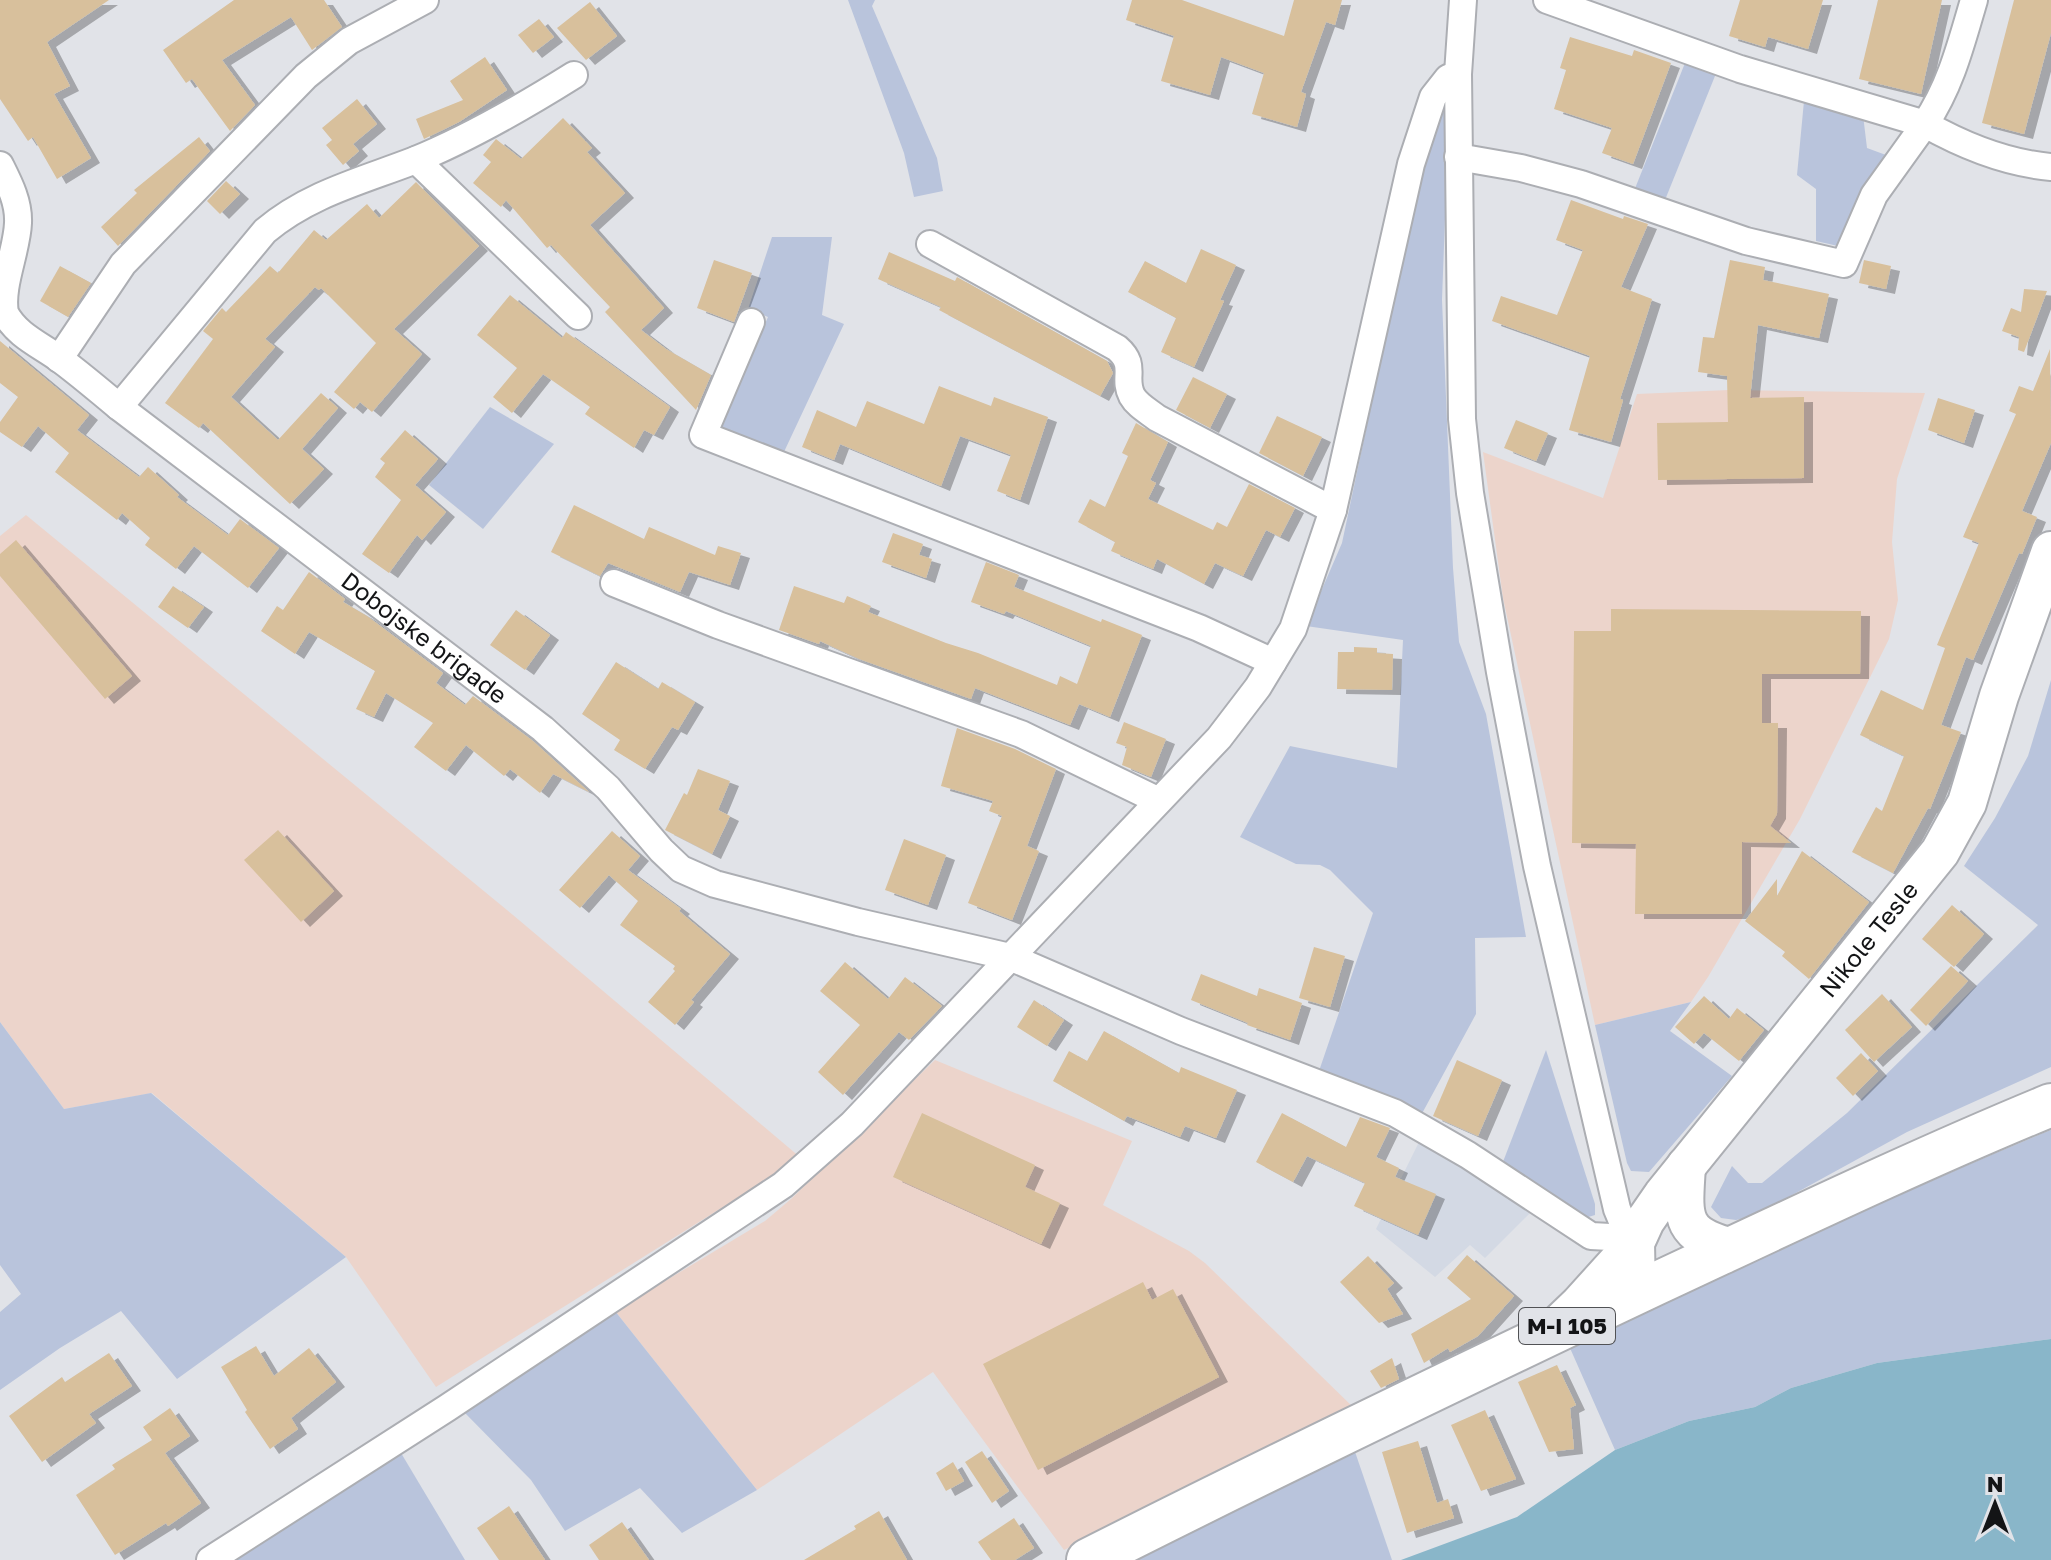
<svg xmlns="http://www.w3.org/2000/svg" width="2051" height="1560" font-family="'Golos Text',sans-serif">
<style>
.built{fill:#d3d9e4}
.industrial{fill:#ecd4cb}
.green{fill:#b9c4dc}
.water{fill:#89b6c9}
.building{fill:#d8c09c;filter:url(#shadow)}
.lines{fill:none;stroke-linecap:round;stroke-linejoin:round}
.street-casing{stroke:#acaeb3;stroke-width:30}
.secondary-casing{stroke:#acaeb3;stroke-width:42}
.primary-casing{stroke:#acaeb3;stroke-width:46}
.street{stroke:#fff;stroke-width:26}
.secondary{stroke:#fff;stroke-width:38}
.primary{stroke:#fff;stroke-width:42}
.labels{text-anchor:middle;stroke-width:6;stroke-linejoin:round;paint-order:stroke}
.shield{fill:#e1e3e8;stroke:#515255;stroke-width:2}
.shield-label{font-size:22px;font-weight:bold;fill:#131416}
.street-label{font-size:24px;fill:#131416;stroke:#e1e3e8}
</style>
<defs>
<filter id="shadow"><feDropShadow dx="9" dy="5" stdDeviation="0" flood-color="#0004"/></filter>
</defs>
<rect width="100%" height="100%" fill="#e1e3e8"/>
<!-- built -->
<path class="built" d="M1421,1138L1530,1213L1485,1258L1470,1245L1435,1277L1376,1229Z"/>
<!-- industrial -->
<g class="industrial">
<path d="M1729,390L1925,393L1897,479L1892,542L1898,600L1889,639L1800,819L1708,977L1691,1002L1595,1025L1503,598L1483,452L1603,498L1637,394Z"/>
<path d="M26,515L513,915L801,1158L436,1387L346,1257L152,1093L64,1109L0,1022V536Z"/>
<path d="M935,1060L1132,1141L1103,1205L1189,1251L1205,1263L1355,1409L1064,1550L933,1372L757,1490L615,1311L765,1221L791,1199Z"/>
</g>
<!-- green -->
<g class="green">
<path d="M848,0H875L872,6L937,158L943,191L914,197L904,153Z"/>
<path d="M1687,58L1717,71L1665,200L1634,191Z"/>
<path d="M1804,101L1863,115L1867,148L1886,155L1853,211L1838,246L1816,241V189L1797,175Z"/>
<path d="M1449,110L1442,300L1453,568L1459,642L1486,714L1526,937L1475,938L1476,1014L1419,1119L1398,1102L1319,1071L1373,913L1330,870L1320,865L1296,864L1240,837L1290,746L1397,768L1403,640L1306,626L1342,543L1428,137L1438,114Z"/>
<path d="M772,237H832L822,315L844,324L783,454L720,426L768,317L748,309Z"/>
<path d="M490,407L554,444L483,529L429,485Z"/>
<path d="M2051,680V1067L1907,1132L1754,1216L1736,1220L1721,1218L1711,1207L1732,1166L1748,1183H1762L1847,1113L2038,925L1964,866L1995,818L2028,756Z"/>
<path d="M1691,1002L1670,1031L1732,1076L1649,1172L1631,1171L1627,1163L1595,1025Z"/>
<path d="M0,1022L64,1109L151,1093L346,1257L177,1379L121,1311L60,1348L0,1390V1312L21,1294L0,1265Z"/>
<path d="M1546,1050L1595,1204V1215L1585,1218L1501,1167Z"/>
<path d="M2051,1130V1339L1877,1363L1791,1388L1755,1407L1689,1421L1615,1450L1566,1339C1731,1276 1888,1196 2051,1130Z"/>
<path d="M615,1311L757,1490L682,1533L640,1488L565,1531L531,1480L465,1413Z"/>
<path d="M1352,1443L1392,1560H1132Z"/>
<path d="M401,1453L465,1560H232Z"/>
</g>
<!-- water -->
<path class="water" d="M2051,1339V1560H1401L1517,1517L1615,1450L1689,1421L1755,1407L1791,1388L1877,1363Z"/>
<!-- building -->
<g class="building">
<path d="M0,0H109L47,42L70,86L54,94L91,158L57,179L33,137L28,141L0,99Z"/>
<path d="M234,0H324L342,27L312,50L291,17L222,60L255,105L230,131L192,79L186,83L163,50Z"/>
<path d="M1132,0H1182L1284,36L1294,0H1342L1335,25L1326,22L1301,92L1306,94L1297,127L1252,114L1264,73L1221,57L1210,95L1161,81L1174,36L1126,20Z"/>
<path d="M1740,0H1823L1808,49L1768,37L1765,47L1729,36Z"/>
<path d="M1878,0H1942L1921,94L1859,79Z"/>
<path d="M2014,0H2051V33L2024,134L1982,123Z"/>
<path d="M590,2L617,36L586,60L557,28Z"/>
<path d="M539,19L554,37L533,53L518,35Z"/>
<path d="M1570,37L1632,56L1634,50L1671,63L1633,164L1602,153L1612,128L1554,109L1566,70L1560,68Z"/>
<path d="M485,57L507,90L459,122L424,139L416,119L463,100L450,81Z"/>
<path d="M357,99L377,124L353,144L359,151L343,165L326,145L332,140L322,128Z"/>
<path d="M563,118L592,148L587,152L625,193L590,225L664,308L641,330L666,349L711,375L696,410L605,312L610,307L551,245L547,248L506,200L501,207L473,183L491,162L483,155L496,139L521,159Z"/>
<path d="M199,137L210,151L118,246L101,227L137,193L134,190Z"/>
<path d="M226,181L240,194L220,214L207,201Z"/>
<path d="M416,182L479,246L394,329L422,354L372,412L360,402L354,409L334,392L376,343L321,288L319,290L315,287L265,339L275,347L231,397L278,440L321,393L338,408L302,449L324,469L290,504L203,423L199,428L165,403L213,339L203,331L222,308L226,312L270,266L278,273L314,230L326,240L367,204L379,218Z"/>
<path d="M1571,200L1623,219L1624,216L1648,224L1621,287L1652,299L1620,399L1623,400L1611,442L1569,430L1590,356L1492,321L1501,296L1557,315L1583,250L1556,240Z"/>
<path d="M1201,249L1236,265L1220,300L1224,301L1194,367L1161,352L1176,318L1128,292L1145,261L1186,283Z"/>
<path d="M889,252L955,281L957,277L1107,361L1113,373L1100,396L939,310L941,307L878,279Z"/>
<path d="M714,260L752,273L734,322L697,308Z"/>
<path d="M1730,260L1765,267L1763,280L1829,294L1819,338L1758,325L1750,398L1804,397V478L1658,480L1657,423L1728,422L1727,376L1698,372L1703,337L1714,338Z"/>
<path d="M1864,260L1891,266L1886,289L1859,283Z"/>
<path d="M60,266L91,283L68,317L40,301Z"/>
<path d="M2024,289L2047,291L2024,352L2018,350L2019,337L2002,331L2011,308L2021,312Z"/>
<path d="M510,295L562,338L566,332L670,407L654,435L644,430L634,448L585,414L590,407L543,374L512,413L493,397L517,368L477,335Z"/>
<path d="M0,341L89,415L77,430L139,477L148,467L179,495L177,497L228,535L240,519L279,548L248,588L194,546L176,569L145,545L150,538L122,513L117,520L55,472L69,453L38,426L22,447L0,432V422L18,397L0,383Z"/>
<path d="M2050,349L2051,443L2022,511L2037,517L2022,554L2019,553L1973,660L1966,657L1941,725L1961,732L1930,809L1928,808L1893,873L1852,852L1876,807L1882,811L1904,756L1860,735L1881,690L1923,710L1945,648L1937,645L1979,543L1963,537L2016,414L2009,411L2019,386L2033,391Z"/>
<path d="M1193,377L1227,394L1210,428L1176,410Z"/>
<path d="M939,386L991,406L994,397L1048,417L1020,500L997,491L1011,455L960,436L941,486L840,444L834,460L802,447L817,410L856,427L867,401L924,424Z"/>
<path d="M1938,398L1975,410L1964,443L1928,430Z"/>
<path d="M1277,416L1322,437L1303,476L1259,453Z"/>
<path d="M1516,420L1548,433L1536,461L1504,448Z"/>
<path d="M1136,423L1168,442L1150,480L1156,483L1148,499L1213,530L1217,522L1227,527L1249,484L1295,508L1280,537L1266,530L1243,576L1215,563L1204,584L1157,559L1153,569L1111,551L1115,542L1078,522L1090,499L1105,507L1128,456L1122,453Z"/>
<path d="M405,430L438,459L415,485L446,512L422,540L417,535L389,573L362,554L401,500L375,477L385,463L380,459Z"/>
<path d="M574,505L644,539L649,527L715,555L718,546L741,553L730,585L689,572L680,592L608,563L600,576L551,552Z"/>
<path d="M893,533L923,544L919,555L932,559L926,578L882,562Z"/>
<path d="M16,540L132,676L105,699L0,576V554Z"/>
<path d="M986,562L1019,575L1014,587L1101,622L1102,619L1142,635L1110,717L1079,704L1070,725L975,688L971,699L859,659L820,641L819,644L779,630L794,586L844,603L847,596L871,606L868,612L946,643L978,653L1057,685L1060,676L1077,684L1091,646L1006,611L1004,614L971,602Z"/>
<path d="M309,572L345,599L343,602L367,616L443,673L436,683L465,705L473,696L533,741L589,792L553,774L540,793L510,769L504,776L466,745L446,771L414,747L433,723L386,693L374,717L356,709L375,671L309,632L295,654L261,631L277,606L283,610Z"/>
<path d="M173,586L204,607L188,628L158,607Z"/>
<path d="M1611,609L1861,611L1860,674H1762V723H1778L1777,814L1770,826L1791,843L1742,842V914H1635L1636,844L1572,843L1574,631H1611Z"/>
<path d="M516,610L550,635L525,670L490,645Z"/>
<path d="M1354,647L1377,648V653L1393,654L1392,690L1337,689L1338,652H1354Z"/>
<path d="M616,662L658,689L662,682L695,702L678,730L672,727L645,769L614,750L620,740L582,714Z"/>
<path d="M1124,722L1166,739L1151,777L1122,765L1127,747L1116,743Z"/>
<path d="M957,728L1015,749L1056,769L1027,846L1039,851L1012,920L968,903L1002,816L989,811L993,801L941,786Z"/>
<path d="M698,769L730,781L718,810L730,816L712,854L665,830L684,793L687,795Z"/>
<path d="M278,830L334,891L301,922L244,860Z"/>
<path d="M612,831L640,856L628,870L681,909L679,911L730,954L691,1000L694,1002L675,1025L648,1002L675,971L673,969L675,966L620,925L638,901L609,875L580,908L559,890Z"/>
<path d="M904,839L946,855L928,905L885,890Z"/>
<path d="M1802,851L1869,902L1809,979L1782,956L1785,952L1745,921L1777,879V896Z"/>
<path d="M1952,905L1984,934L1954,967L1922,939Z"/>
<path d="M1314,947L1345,956L1330,1007L1299,998Z"/>
<path d="M845,962L888,999L905,977L942,1006L909,1040L899,1032L843,1095L818,1072L860,1025L820,991Z"/>
<path d="M1951,966L1968,981L1926,1026L1910,1010Z"/>
<path d="M1201,974L1257,996L1259,988L1302,1003L1290,1040L1247,1025L1248,1023L1191,1000Z"/>
<path d="M1882,994L1912,1027L1874,1062L1845,1030Z"/>
<path d="M1704,996L1729,1019L1737,1008L1764,1030L1739,1061L1704,1033L1694,1044L1675,1027Z"/>
<path d="M1034,1000L1064,1020L1047,1046L1017,1027Z"/>
<path d="M1104,1031L1179,1073L1181,1067L1237,1090L1216,1138L1185,1126L1180,1137L1127,1116L1124,1121L1053,1081L1069,1051L1087,1061Z"/>
<path d="M1861,1053L1878,1071L1853,1096L1836,1078Z"/>
<path d="M1457,1060L1502,1080L1478,1136L1433,1116Z"/>
<path d="M922,1113L1035,1165L1025,1187L1060,1203L1041,1244L893,1177Z"/>
<path d="M1282,1113L1346,1147L1360,1117L1390,1128L1376,1157L1399,1168L1395,1177L1436,1194L1418,1235L1354,1206L1365,1183L1307,1156L1293,1182L1256,1162Z"/>
<path d="M1467,1255L1514,1296L1478,1336L1450,1352L1448,1348L1424,1363L1411,1334L1471,1299L1447,1278Z"/>
<path d="M1368,1256L1394,1283L1387,1289L1403,1314L1379,1323L1340,1282Z"/>
<path d="M1143,1282L1152,1300L1173,1289L1219,1377L1038,1470L983,1364Z"/>
<path d="M256,1346L274,1376L309,1348L336,1382L291,1418L298,1429L270,1449L245,1412L247,1410L221,1367Z"/>
<path d="M109,1353L132,1386L89,1414L96,1423L42,1462L9,1416L62,1377L65,1382Z"/>
<path d="M1392,1358L1399,1379L1381,1388L1370,1371Z"/>
<path d="M1557,1365L1576,1405L1570,1408L1574,1449L1549,1452L1518,1382Z"/>
<path d="M170,1408L190,1436L165,1453L201,1503L168,1526L166,1523L115,1555L76,1495L115,1469L112,1465L152,1440L143,1427Z"/>
<path d="M1485,1410L1516,1479L1481,1491L1451,1425Z"/>
<path d="M1418,1441L1437,1503L1448,1499L1454,1518L1407,1533L1382,1452Z"/>
<path d="M982,1451L1009,1491L992,1503L965,1462Z"/>
<path d="M953,1462L964,1481L946,1491L936,1473Z"/>
<path d="M509,1506L545,1560H499L477,1528Z"/>
<path d="M879,1511L907,1560H804L856,1529L854,1526Z"/>
<path d="M1014,1518L1034,1548L1015,1560H991L978,1542Z"/>
<path d="M622,1522L649,1560H599L589,1545Z"/>
</g>
<g class="lines">
<defs>
<g id="street">
<path d="M1463,0L1458,74L1462,419L1470,493L1500,672L1537,866L1617,1209L1629,1238L1635,1243"/>
<path d="M1547,0L1740,69L1925,124C1951,85 1961,44 1974,0"/>
<path d="M1458,157L1521,168L1581,184L1746,241L1844,264L1874,195L1925,124C1964,146 2005,163 2051,167"/>
<path d="M416,160L578,316"/>
<path id="s1" d="M0,165C9,183 19,202 18,223C17,251 0,286 5,313C17,336 41,345 61,360C81,375 100,391 119,407L543,729L608,788L661,850L681,869L715,884L858,922L1010,957L1181,1031L1395,1113L1468,1155L1591,1236L1629,1238"/>
<path d="M930,244L1117,348C1138,366 1122,377 1132,396C1137,405 1148,411 1157,418L1333,510"/>
<path d="M751,322L703,435L1199,628L1273,662"/>
<path d="M59,359L123,264L306,76L349,41L425,0"/>
<path d="M119,407L265,231C309,194 361,181 413,161C470,138 523,107 574,75"/>
<path d="M614,583L718,625L1021,734L1157,800"/>
<path d="M210,1560L447,1408L783,1185L852,1124L1219,738L1258,687L1293,629L1333,510L1411,164L1433,97L1448,78L1458,74"/>
</g>
<g id="secondary">
<path d="M1686,1166C1683,1216 1678,1235 1733,1248"/>
<path id="s2" d="M1636,1293L1635,1243L1645,1221L1663,1195L1940,852L1967,803L1999,696L2051,551"/>
<path d="M1555,1328L1579,1305L1635,1243"/>
</g>
<path id="primary" d="M1088,1560C1274,1466 1461,1376 1649,1287C1782,1225 1915,1161 2051,1105"/>
</defs>
<!-- street casing -->
<use href="#street" class="street-casing"/>
<!-- secondary casing -->
<use href="#secondary" class="secondary-casing"/>
<!-- primary casing -->
<use href="#primary" class="primary-casing"/>
<!-- street -->
<use href="#street" class="street"/>
<!-- secondary -->
<use href="#secondary" class="secondary"/>
<!-- primary -->
<use href="#primary" class="primary"/>
</g>
<g class="labels">
<!-- shield labels -->
<rect class="shield" x="1519" y="1308" width="96" height="36" rx="6"/>
<g class="shield-label">
<text x="1567" y="1334">M-I 105</text>
</g>
<!-- street labels -->
<g class="street-label">
<text dy="8" stroke="none"><textPath href="#s1" startOffset="684">Dobojske brigade</textPath></text>
<text dy="8" stroke="none"><textPath href="#s2" startOffset="434">Nikole Tesle</textPath></text>
</g>
</g>
<!-- north arrow -->
<g transform="translate(1995 1504)" stroke="#e1e3e8" stroke-width="6" paint-order="stroke">
<path d="M0-6L14 30L0 20L-14 30Z" fill="#131416"/>
<text y="-12" font-size="22" font-weight="bold" text-anchor="middle" fill="#131416">N</text>
</g>
</svg>
